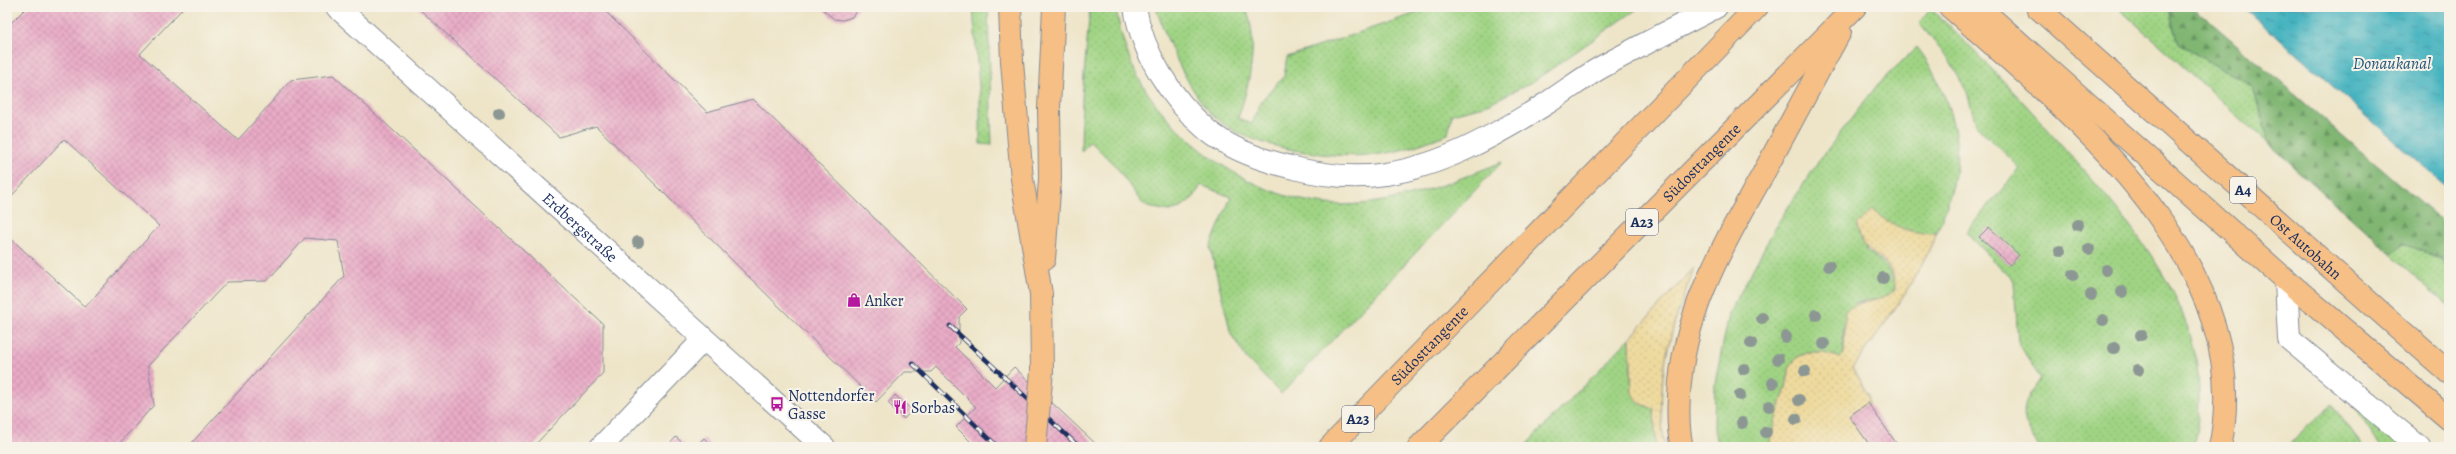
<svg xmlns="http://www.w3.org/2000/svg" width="2456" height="454" font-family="Alegreya,serif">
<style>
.grass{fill:url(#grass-dots);stroke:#5e8271}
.forest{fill:url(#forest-firs);stroke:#4e7268}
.sand{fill:url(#sand-dots);stroke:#84847e}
.water{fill:url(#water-ripples);stroke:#30718e}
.building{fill:url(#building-cross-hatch)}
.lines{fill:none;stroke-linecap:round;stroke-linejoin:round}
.minor-casing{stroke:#848a94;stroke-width:24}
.highway-casing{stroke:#848a94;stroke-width:24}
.minor{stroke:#fff;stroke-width:22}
.highway{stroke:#f5bf86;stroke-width:22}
.rail-casing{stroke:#1b2f5e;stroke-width:4.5}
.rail{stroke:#f7f3e8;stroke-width:3;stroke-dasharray:9;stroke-linecap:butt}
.highway-bridge-casing{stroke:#848a94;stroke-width:24;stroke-linecap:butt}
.highway-bridge{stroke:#f5bf86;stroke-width:22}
.tree{fill:#8c9794}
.labels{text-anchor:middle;stroke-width:4;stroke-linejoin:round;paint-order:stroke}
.shield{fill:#f7f3e8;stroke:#5d6a87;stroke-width:1}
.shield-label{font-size:15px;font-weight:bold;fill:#1b2f5e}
.street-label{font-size:16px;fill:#1b2f5e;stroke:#f7f3e8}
.poi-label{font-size:16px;fill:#1b2f5e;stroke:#f7f3e8;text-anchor:start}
.water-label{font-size:17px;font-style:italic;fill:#27577b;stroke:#f7f3e8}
</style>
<defs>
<pattern id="grass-dots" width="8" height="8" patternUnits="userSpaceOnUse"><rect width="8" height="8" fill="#a0d484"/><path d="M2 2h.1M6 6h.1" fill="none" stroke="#89b674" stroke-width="1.8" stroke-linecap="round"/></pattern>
<pattern id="forest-firs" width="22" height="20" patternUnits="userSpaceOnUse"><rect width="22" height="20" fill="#80b672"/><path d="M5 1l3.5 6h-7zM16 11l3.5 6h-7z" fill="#689461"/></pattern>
<pattern id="sand-dots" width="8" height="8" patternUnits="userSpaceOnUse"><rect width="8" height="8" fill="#eeda9e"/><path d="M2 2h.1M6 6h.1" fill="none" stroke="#ccbb8a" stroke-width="1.8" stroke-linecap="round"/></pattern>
<pattern id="water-ripples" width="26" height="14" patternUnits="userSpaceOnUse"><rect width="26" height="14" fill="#44b3bf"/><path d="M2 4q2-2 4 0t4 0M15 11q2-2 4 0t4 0" fill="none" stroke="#38929e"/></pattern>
<pattern id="building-cross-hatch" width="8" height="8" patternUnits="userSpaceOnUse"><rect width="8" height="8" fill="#e9abc6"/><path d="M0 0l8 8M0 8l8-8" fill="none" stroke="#c793ac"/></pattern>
</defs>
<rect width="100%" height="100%" fill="#f7f3e8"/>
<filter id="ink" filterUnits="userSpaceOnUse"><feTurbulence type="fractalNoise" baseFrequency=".025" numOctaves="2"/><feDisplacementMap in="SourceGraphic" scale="8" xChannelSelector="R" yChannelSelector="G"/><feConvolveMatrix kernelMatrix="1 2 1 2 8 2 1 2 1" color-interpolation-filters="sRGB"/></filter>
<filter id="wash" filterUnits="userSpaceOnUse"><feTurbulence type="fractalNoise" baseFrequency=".012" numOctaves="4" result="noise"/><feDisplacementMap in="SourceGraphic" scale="16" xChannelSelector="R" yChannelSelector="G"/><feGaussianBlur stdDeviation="0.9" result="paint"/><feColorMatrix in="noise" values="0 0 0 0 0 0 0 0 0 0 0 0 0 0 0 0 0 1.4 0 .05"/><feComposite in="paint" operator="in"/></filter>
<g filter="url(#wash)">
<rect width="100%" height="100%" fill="#eee5c9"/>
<!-- grass -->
<g class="grass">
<path d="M973,7H988L992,145L980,144V100Z"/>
<path d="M1090,7H1116C1120,36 1130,67 1147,92C1193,158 1277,212 1360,204C1411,200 1456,180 1502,162L1281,394L1247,359L1231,334L1210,247L1231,197L1201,185L1194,197L1180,208L1169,211L1148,207L1141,202L1117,168L1090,141L1081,152L1082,97Z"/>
<path d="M1156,7H1246C1259,43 1250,83 1238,118L1252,124L1262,100L1284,76L1287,57L1434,7H1640L1531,83L1483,106L1452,114L1448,134C1426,142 1404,151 1381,154C1336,160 1254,150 1218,120C1192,99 1165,39 1156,7Z"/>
<path d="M2117,7H2168L2178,44L2253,87L2268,143Z"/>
<path d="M1931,9C1981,56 2028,106 2073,158C2120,211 2175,274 2193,345C2201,378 2201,414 2193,447H2039C2019,416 2019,409 2040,378L2018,342L2014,281L1966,232L2020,168L1976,125L1967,92L1949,60L1919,23Z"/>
<path d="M1917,47C1941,77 1961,129 1956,168C1953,191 1945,211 1937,232C1913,237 1890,225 1872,210L1866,250C1883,263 1892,268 1895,290L1886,297L1856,303L1843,328L1844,354L1840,359L1825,353H1808L1797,357L1790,366L1786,388L1770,437L1771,447H1718L1714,430L1715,383L1729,314L1777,224L1821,158L1878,84Z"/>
<path d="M2404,244C2452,262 2449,255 2449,306L2391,254Z"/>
<path d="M1630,338L1631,380L1639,403L1654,409L1656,447H1524Z"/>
<path d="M2351,402L2407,447H2381Z"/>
<path d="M2332,405L2363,447H2289L2298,435Z"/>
</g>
<!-- forest -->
<path class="forest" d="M2168,7H2193L2449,227V267L2443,259L2404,244L2391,254L2268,143L2253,87L2178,44Z"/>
<!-- sand -->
<g class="sand">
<path d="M1872,210C1890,225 1913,236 1937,232C1916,283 1884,325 1852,368L1868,395V403L1849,416L1871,447H1771L1770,437L1786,388L1790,366L1797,357L1808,353H1825L1840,358L1844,354L1845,311C1862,298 1878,303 1895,290C1895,286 1895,279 1893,275C1883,252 1864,259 1857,225Z"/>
<path d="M1695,267C1670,329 1654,380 1665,447H1656L1654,409L1639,403L1632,393L1630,338Z"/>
</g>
<!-- water -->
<path class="water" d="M2243,7H2449V189Z"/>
<g id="blocks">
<!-- building -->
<g class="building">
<path d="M27,7H184L140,54L238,140L291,80L333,75L603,324V373L533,447H188L344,276L338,241L305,238L267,281L227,282L148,366L154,405L116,447H7V392L9,389L7,388V235L85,307L159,226L64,139L7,201V27Z"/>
<path d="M417,7H601L707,112L753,99L967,309L959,317V343L955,347L995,387L1014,367L1099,447H976L956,427L976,407L936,367L931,372H905L876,402L596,126L559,137Z"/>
<path d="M820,7H859L852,17L843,20L834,19Z"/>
<path d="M1989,227L2019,255L2010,265L1979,237Z"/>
<path d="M895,395L912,410L904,419L888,403Z"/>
<path d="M1868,403L1899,447H1871L1849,416Z"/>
<path d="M676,437L687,447H667Z"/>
<path d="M704,438L713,447H695Z"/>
</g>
</g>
</g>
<g filter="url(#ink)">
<use href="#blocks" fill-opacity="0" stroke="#848a94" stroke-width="1"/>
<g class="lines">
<defs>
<g id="minor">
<path id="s1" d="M337,7L824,447"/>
<path d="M1135,7C1142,53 1172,100 1207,130C1231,150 1261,160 1290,167C1320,175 1355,179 1385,174C1442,166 1496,135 1544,105C1563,93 1581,79 1600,68C1638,47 1677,27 1716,7"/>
<path d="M2286,280L2289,339L2419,447"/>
<path d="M601,447L704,339"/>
</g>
<g id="highway">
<path d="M1010,7L1012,62L1022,179L1041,294"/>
<path d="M1950,7C2071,114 2259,263 2220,447"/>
<path d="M1979,7L2286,280L2449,419"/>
<path id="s2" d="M2037,7L2449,373"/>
<path d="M1044,259L1050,178L1049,108L1054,7"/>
<path id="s3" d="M1330,447L1757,7"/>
<path id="s4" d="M1419,447L1855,7"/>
<path d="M1682,447C1678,431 1678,412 1679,396C1683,311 1723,246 1763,174C1789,126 1814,79 1840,32"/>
</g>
</defs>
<!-- minor casing -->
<use href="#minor" class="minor-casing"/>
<!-- highway casing -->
<use href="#highway" class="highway-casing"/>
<!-- minor -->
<use href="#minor" class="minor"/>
<!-- highway -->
<use href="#highway" class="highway"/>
<defs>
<g id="rail">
<path d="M950,326L1079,447"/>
<path d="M913,364L998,447"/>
</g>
</defs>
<!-- rail casing -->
<use href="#rail" class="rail-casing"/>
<!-- rail -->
<use href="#rail" class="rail"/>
<defs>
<path id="highway-bridge" d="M1035,447L1042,371L1041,294"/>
</defs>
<!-- highway-bridge casing -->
<use href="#highway-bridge" class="highway-bridge-casing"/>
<!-- highway-bridge -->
<use href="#highway-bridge" class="highway-bridge"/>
</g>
<!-- trees -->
<g class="tree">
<circle cx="499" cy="113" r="6"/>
<circle cx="2078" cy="225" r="6"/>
<circle cx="638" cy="242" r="6"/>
<circle cx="2089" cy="249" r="6"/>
<circle cx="2060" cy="251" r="6"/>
<circle cx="1829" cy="266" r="6"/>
<circle cx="2106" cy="270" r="6"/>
<circle cx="2073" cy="275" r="6"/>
<circle cx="1883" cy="278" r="6"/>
<circle cx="2122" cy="292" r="6"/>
<circle cx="2091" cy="295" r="6"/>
<circle cx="1816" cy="315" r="6"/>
<circle cx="1762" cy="318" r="6"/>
<circle cx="2103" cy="320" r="6"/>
<circle cx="2141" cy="335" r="6"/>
<circle cx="1786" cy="337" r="6"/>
<circle cx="1751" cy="343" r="6"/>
<circle cx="1824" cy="344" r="6"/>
<circle cx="2114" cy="348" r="6"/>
<circle cx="1778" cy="359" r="6"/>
<circle cx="1744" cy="369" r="6"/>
<circle cx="2138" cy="370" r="6"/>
<circle cx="1805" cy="371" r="6"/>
<circle cx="1773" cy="383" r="6"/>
<circle cx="1740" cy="395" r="6"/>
<circle cx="1799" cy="400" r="6"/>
<circle cx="1769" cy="406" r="6"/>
<circle cx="1796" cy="419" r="6"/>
<circle cx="1742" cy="423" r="6"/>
<circle cx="1766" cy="432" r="6"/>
</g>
</g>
<!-- icons -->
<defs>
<symbol id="shop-bare" viewBox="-9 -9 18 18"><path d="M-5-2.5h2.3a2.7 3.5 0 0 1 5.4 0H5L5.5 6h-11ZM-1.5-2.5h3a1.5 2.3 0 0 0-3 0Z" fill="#b5179e" stroke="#f7f3e8" stroke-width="2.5" paint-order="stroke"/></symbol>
<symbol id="bus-bare" viewBox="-9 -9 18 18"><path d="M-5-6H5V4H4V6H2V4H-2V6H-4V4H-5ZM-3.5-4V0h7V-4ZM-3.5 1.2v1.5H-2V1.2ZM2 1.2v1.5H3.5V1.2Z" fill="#b5179e" stroke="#f7f3e8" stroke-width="2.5" paint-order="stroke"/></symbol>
<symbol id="restaurant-bare" viewBox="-9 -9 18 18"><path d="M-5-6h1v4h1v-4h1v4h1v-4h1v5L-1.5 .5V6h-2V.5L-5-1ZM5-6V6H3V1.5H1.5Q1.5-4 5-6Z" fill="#b5179e" stroke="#f7f3e8" stroke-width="2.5" paint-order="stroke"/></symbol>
</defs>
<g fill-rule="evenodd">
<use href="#shop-bare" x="844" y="290" width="20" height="20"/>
<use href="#bus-bare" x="767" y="394" width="20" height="20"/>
<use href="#restaurant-bare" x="890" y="397" width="20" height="20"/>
</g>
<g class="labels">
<!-- shield labels -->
<g class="shield">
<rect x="2230" y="177" width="26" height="26" rx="3"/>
<rect x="1626" y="209" width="32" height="26" rx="3"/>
<rect x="1342" y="406" width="32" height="26" rx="3"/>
</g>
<g class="shield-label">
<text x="2243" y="195">A4</text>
<text x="1642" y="227">A23</text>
<text x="1358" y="424">A23</text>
</g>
<!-- street labels -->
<g class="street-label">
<text dy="6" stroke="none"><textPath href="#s4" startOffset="401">Südosttangente</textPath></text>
<text dy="6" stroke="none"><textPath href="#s1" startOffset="328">Erdbergstraße</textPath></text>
<text dy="6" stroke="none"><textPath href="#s2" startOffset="360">Ost Autobahn</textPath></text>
<text dy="6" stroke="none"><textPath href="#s3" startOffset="142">Südosttangente</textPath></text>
</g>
<!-- poi labels -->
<g class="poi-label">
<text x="865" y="306">Anker</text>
<text x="788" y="401">Nottendorfer<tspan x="788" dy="18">Gasse</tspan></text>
<text x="911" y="413">Sorbas</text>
</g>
<!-- water labels -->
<g class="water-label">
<text x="2392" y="69">Donaukanal</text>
</g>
</g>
<!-- margin -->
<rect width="2456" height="454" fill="none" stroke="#f7f3e8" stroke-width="24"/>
</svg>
